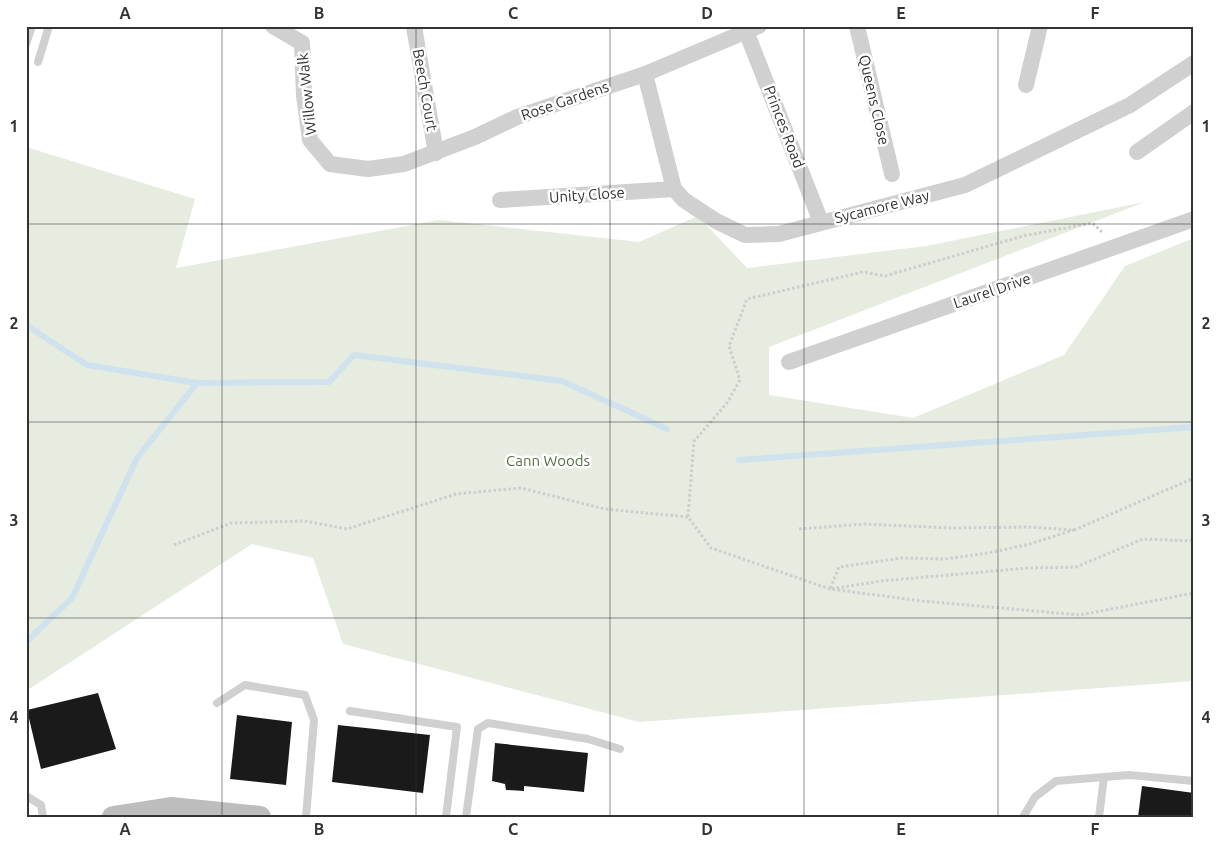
<svg xmlns="http://www.w3.org/2000/svg" width="1220" height="843" font-family="Ubuntu,sans-serif">
<style>
.green{fill:#e6ecdf}
.lines{fill:none;stroke-linecap:round;stroke-linejoin:round}
.stream{stroke:#cfe2ee;stroke-width:6}
.building{fill:#1a1a1a}
.path{stroke:#cdcdcd;stroke-width:3;stroke-dasharray:2.5 2.5;stroke-linecap:butt}
.lane{stroke:#d0d0d0;stroke-width:8}
.street{stroke:#d0d0d0;stroke-width:16}
.secondary{stroke:#bdbdbd;stroke-width:22}
.grid{fill:none;stroke:#333;stroke-width:1;stroke-opacity:0.55}
.labels{text-anchor:middle;stroke-width:5;stroke-linejoin:round;paint-order:stroke}
.street-label{font-size:15px;fill:#333;stroke:#fff}
.park-label{font-size:15px;fill:#56703f;stroke:#fff}
.neatline{fill:none;stroke:#333;stroke-width:2}
.grid-label{font-size:16px;text-anchor:middle;font-weight:bold;fill:#333}
</style>
<rect width="100%" height="100%" fill="#fff"/>
<!-- green -->
<path class="green" d="M26,147L195,199L176,268L439,220L639,242L698,216L747,268L926,246L1145,202L769,347V395L913,418L1064,355L1125,266L1194,238V681L639,722L343,644L313,558L252,544L26,691Z"/>
<g class="lines">
<!-- stream -->
<g class="stream">
<path d="M26,325L87,365L197,383L329,382L354,355L562,381L667,429"/>
<path d="M739,460L1194,427"/>
<path d="M26,642L72,598L137,458L197,383"/>
</g>
</g>
<!-- building -->
<g class="building">
<path d="M98,693L116,749L41,769L27,710Z"/>
<path d="M237,715L292,722L286,785L230,779Z"/>
<path d="M338,725L430,735L423,793L332,782Z"/>
<path d="M495,743L588,753L584,792L524,786V791L506,790L505,784L492,781Z"/>
<path d="M1142,786L1194,793V817H1138Z"/>
</g>
<g class="lines">
<!-- path -->
<g class="path">
<path d="M1102,232L1092,223L1023,236L885,276L863,272L747,299L729,346L740,380L727,403L694,441L688,517L711,548L830,589L922,601L1080,615L1194,593"/>
<path d="M799,529L864,524L952,528L1028,527L1074,530L1030,544L988,553L945,559L902,558L839,567L830,589L881,581L1028,568L1076,567L1143,539L1194,541"/>
<path d="M1074,530L1194,478"/>
<path d="M174,545L231,523L304,521L347,529L456,494L521,488L605,509L688,517"/>
</g>
<!-- lane -->
<g class="lane">
<path d="M26,44L32,26"/>
<path d="M38,62L49,26"/>
<path d="M217,703L245,685L305,695L314,720L306,817"/>
<path d="M350,711L457,727L446,817"/>
<path d="M26,796L41,805L43,817"/>
<path d="M466,817L478,729L488,723L588,739L620,749"/>
<path d="M1023,817L1035,797L1056,781L1129,775L1194,781"/>
<path d="M1099,817L1104,777"/>
</g>
<!-- street -->
<g class="street">
<path d="M273,26L302,43L304,96L310,140L330,164L368,169L404,164L475,137L517,117L645,74L759,26"/>
<path d="M744,26L821,222"/>
<path d="M857,26L892,174"/>
<path d="M414,27L436,153"/>
<path d="M645,74L674,189L684,200L716,221L745,235L779,234L965,185L1130,105L1194,63"/>
<path d="M1026,85L1040,26"/>
<path d="M1137,152L1194,112"/>
<path d="M500,200L674,189"/>
<path d="M789,362L1194,219"/>
</g>
<!-- secondary -->
<path class="secondary" d="M113,817L171,808L260,817"/>
</g>
<!-- grid -->
<path class="grid" d="M222,26V817M416,26V817M610,26V817M804,26V817M998,26V817M26,224H1194M26,422H1194M26,618H1194"/>
<g class="labels">
<!-- street labels -->
<g class="street-label">
<text transform="translate(425 90) rotate(80)" y="5">Beech Court</text>
<text transform="translate(307 94) rotate(-96)" y="5">Willow Walk</text>
<text transform="translate(874 100) rotate(77)" y="5">Queens Close</text>
<text transform="translate(565 101) rotate(-19)" y="5">Rose Gardens</text>
<text transform="translate(784 127) rotate(69)" y="5">Princes Road</text>
<text transform="translate(587 195) rotate(-4)" y="5">Unity Close</text>
<text transform="translate(882 207) rotate(-14)" y="5">Sycamore Way</text>
<text transform="translate(992 291) rotate(-19)" y="5">Laurel Drive</text>
</g>
<!-- park labels -->
<g class="park-label">
<text x="548" y="466">Cann Woods</text>
</g>
</g>
<!-- border -->
<rect width="1220" height="843" fill="none" stroke="#ffffff" stroke-width="55"/>
<rect x="28" y="28" width="1164" height="788" class="neatline"/>
<g class="grid-label">
<text x="125" y="19">A</text>
<text x="319" y="19">B</text>
<text x="513" y="19">C</text>
<text x="707" y="19">D</text>
<text x="901" y="19">E</text>
<text x="1095" y="19">F</text>
<text x="14" y="132">1</text>
<text x="1206" y="132">1</text>
<text x="14" y="329">2</text>
<text x="1206" y="329">2</text>
<text x="14" y="526">3</text>
<text x="1206" y="526">3</text>
<text x="14" y="723">4</text>
<text x="1206" y="723">4</text>
<text x="125" y="835">A</text>
<text x="319" y="835">B</text>
<text x="513" y="835">C</text>
<text x="707" y="835">D</text>
<text x="901" y="835">E</text>
<text x="1095" y="835">F</text>
</g>
</svg>
